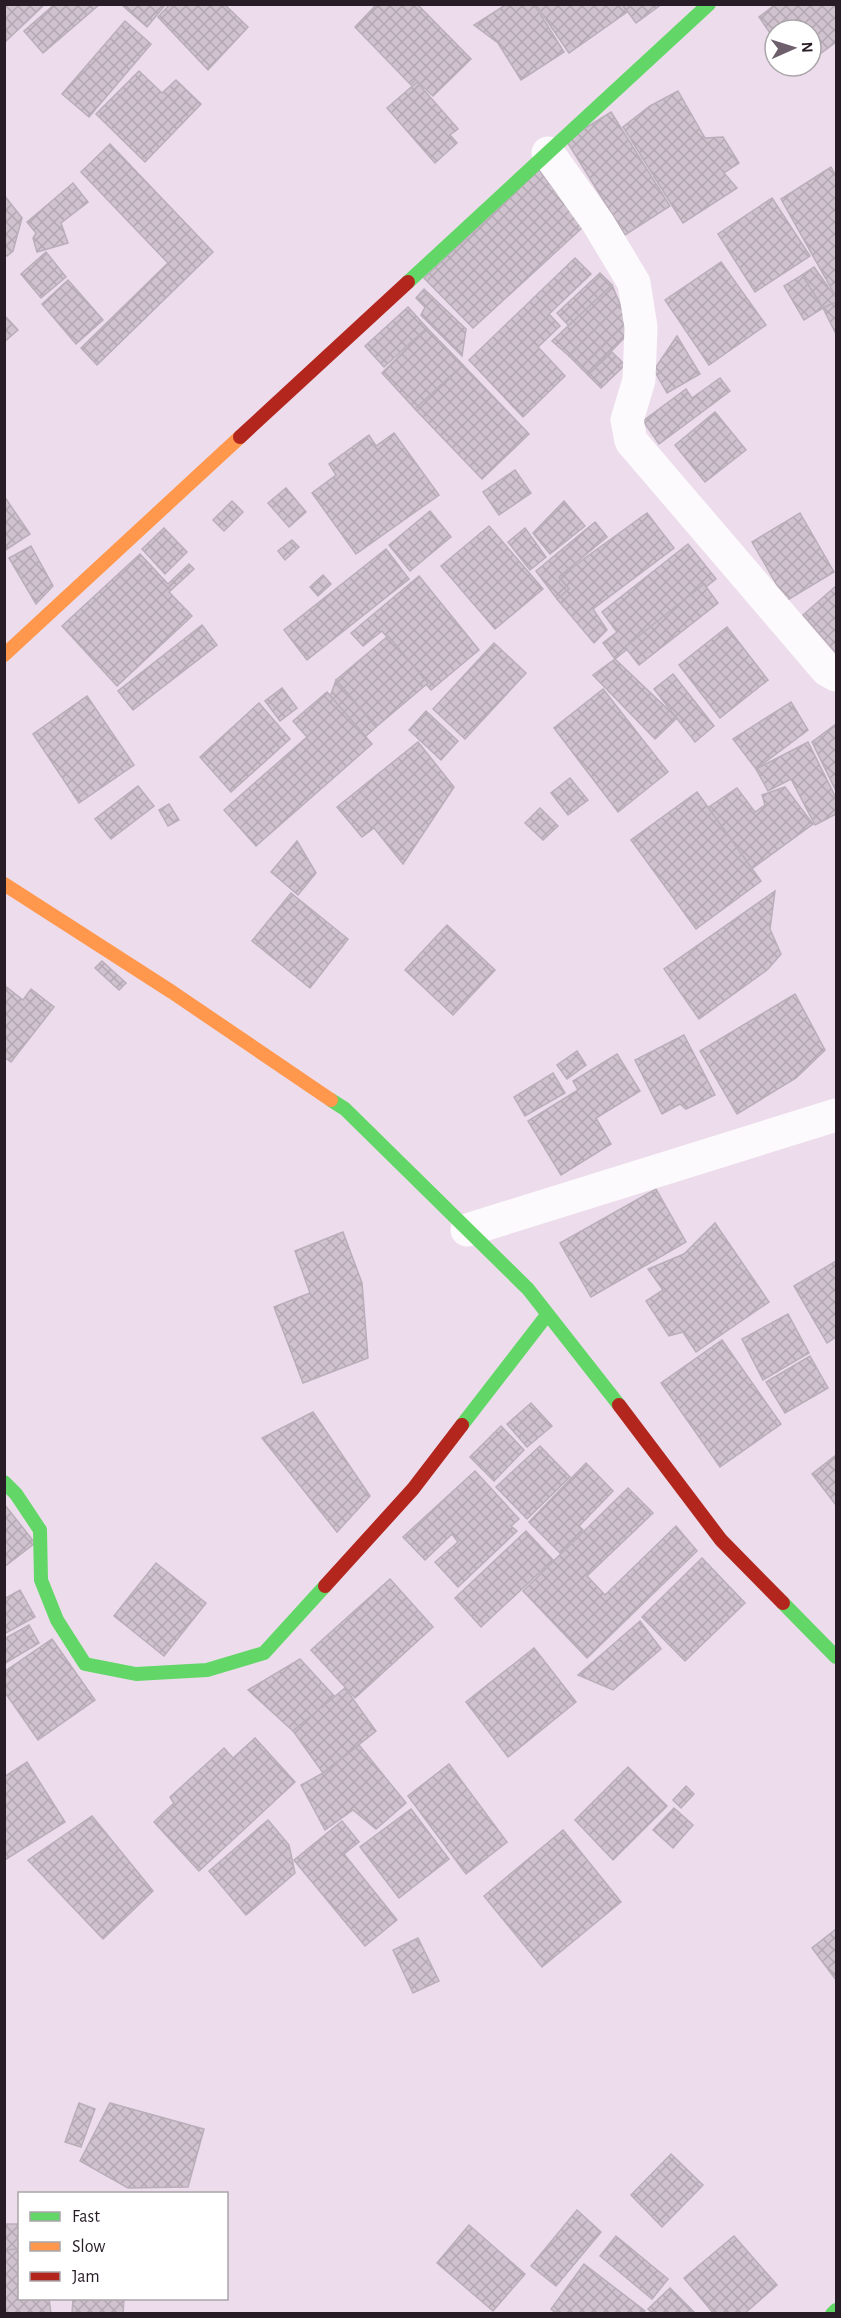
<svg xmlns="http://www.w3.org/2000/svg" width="841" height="2318" font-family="'Alegreya Sans',sans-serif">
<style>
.building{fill:url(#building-cross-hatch);stroke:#baaeba;stroke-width:1.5}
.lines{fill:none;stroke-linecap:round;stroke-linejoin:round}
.street{stroke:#fcfafc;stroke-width:33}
.fast{stroke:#63d668;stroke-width:14}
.slow{stroke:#ff974d;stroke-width:14}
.jam{stroke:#b3261e;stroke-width:14}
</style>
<defs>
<pattern id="building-cross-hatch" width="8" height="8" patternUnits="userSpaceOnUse" patternTransform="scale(1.5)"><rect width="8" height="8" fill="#d0c3cf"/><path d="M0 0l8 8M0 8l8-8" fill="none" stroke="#b3a7b2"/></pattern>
</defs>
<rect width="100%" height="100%" fill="#edddec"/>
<!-- building -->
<g class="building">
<path d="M4,4H45L6,41Z"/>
<path d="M55,4H100L43,53L24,31Z"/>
<path d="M125,4H166L147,27L123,6Z"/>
<path d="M170,4H224L248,27L208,70L158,17Z"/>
<path d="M377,4H417L471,59L433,96L416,80L411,85L355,27Z"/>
<path d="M507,4H534L564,52L521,80L498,43L474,25Z"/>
<path d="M622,4H662L636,23Z"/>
<path d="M622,4L627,12L569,53L536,5Z"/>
<path d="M776,4H836V42L813,59L811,55V30H775V40L759,17Z"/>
<path d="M125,21L151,44L89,117L62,94Z"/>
<path d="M139,71L162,93L176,80L201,104L145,162L96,114Z"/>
<path d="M417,82L458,129L450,135L457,143L435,163L387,108Z"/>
<path d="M678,91L705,138L723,137L739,163L724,173L737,188L683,223L623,127L650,106Z"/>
<path d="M611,112L670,206L625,235L566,140Z"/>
<path d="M110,144L213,252L97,365L81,348L168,263L81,172Z"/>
<path d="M831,167L836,176V297L781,199Z"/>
<path d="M539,170L583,227L473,328L424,278Z"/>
<path d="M73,183L88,202L61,223L68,243L37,252L33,238L36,233L27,222Z"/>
<path d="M4,195L22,218L13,251L7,256L4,252Z"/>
<path d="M772,198L810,256L755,292L718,234Z"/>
<path d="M46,252L66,277L41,298L21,274Z"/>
<path d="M575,258L591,274L549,314L560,326L538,347L565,376L523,417L469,360Z"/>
<path d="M721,262L766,325L709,365L665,300Z"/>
<path d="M814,267L836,298V302L823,308L802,275Z"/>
<path d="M600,273L612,285L569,326L557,313Z"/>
<path d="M802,275L823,308L804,320L784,286Z"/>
<path d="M68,280L103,320L76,344L42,304Z"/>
<path d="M612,285L620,304L569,356L552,341Z"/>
<path d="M424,289L466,329L462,356L421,315L425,307L416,298Z"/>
<path d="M836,302V334L823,308Z"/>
<path d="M620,304L628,321L581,368L569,356Z"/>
<path d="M408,307L427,328L384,367L365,346Z"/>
<path d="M4,315L18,330L4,342Z"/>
<path d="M628,321V334L588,375L581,368Z"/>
<path d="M427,328L463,365L415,409L382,373Z"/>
<path d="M677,336L700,374L667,393L654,370Z"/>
<path d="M612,352L625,365L601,388L588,375Z"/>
<path d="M463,365L529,434L482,479L415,409Z"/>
<path d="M720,378L730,391L659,444L643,421L686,389L692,398Z"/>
<path d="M715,412L746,450L705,482L675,445Z"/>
<path d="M394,433L439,495L356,554L312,493L336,475L329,464L369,435L376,446Z"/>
<path d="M515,470L531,493L499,515L483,492Z"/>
<path d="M286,488L306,512L289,527L268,503Z"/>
<path d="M4,496L30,534L4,551Z"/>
<path d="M232,501L243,512L224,531L213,520Z"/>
<path d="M564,501L585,526L550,554L533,533Z"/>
<path d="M430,511L451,537L410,571L389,545Z"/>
<path d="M647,513L674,548L593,609L607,630L594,643L557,599L569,589L559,577Z"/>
<path d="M800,513L834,572L786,601L752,542Z"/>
<path d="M595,522L607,537L559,577L569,589L557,599L536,571Z"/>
<path d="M489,526L543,589L495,629L441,566Z"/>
<path d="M164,528L187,552L165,574L142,549Z"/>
<path d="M525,528L546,557L530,570L508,542Z"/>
<path d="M292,540L299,547L285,560L278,551Z"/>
<path d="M688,544L716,579L615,659L603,643L617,632L602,612Z"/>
<path d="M31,546L53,586L36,604L9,558Z"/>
<path d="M386,549L409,579L307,660L284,630Z"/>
<path d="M140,554L168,584L189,564L194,569L169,592L192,616L117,686L62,626Z"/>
<path d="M323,575L331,584L318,596L310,587Z"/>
<path d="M419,576L479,650L431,690L382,631L363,646L351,633Z"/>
<path d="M704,584L718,603L639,665L625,647Z"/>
<path d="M836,586V653L803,615Z"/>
<path d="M202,625L217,645L133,710L118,691Z"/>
<path d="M727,627L768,680L720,718L679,665Z"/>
<path d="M388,636L428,683L376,727L336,680Z"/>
<path d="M494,643L526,673L465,739L433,709Z"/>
<path d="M615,659L677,718L655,739L593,675Z"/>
<path d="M673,674L714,726L695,742L654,689Z"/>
<path d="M336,680L376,727L357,744L329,700Z"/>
<path d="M282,688L297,708L280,721L265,701Z"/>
<path d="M603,689L668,772L618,812L554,728Z"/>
<path d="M327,692L372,744L256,846L224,810L307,737L293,721Z"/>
<path d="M87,696L134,765L79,803L33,734Z"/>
<path d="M791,702L808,730L756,769L733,739Z"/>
<path d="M259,703L290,739L231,792L200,757Z"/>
<path d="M426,711L458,741L441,760L409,730Z"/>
<path d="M836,724V791L812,742Z"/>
<path d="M418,742L454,787L403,864L374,828L362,837L337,807Z"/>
<path d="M808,742L836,798V814L815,825L791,779L768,791L756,769Z"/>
<path d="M570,778L588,800L568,815L551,793Z"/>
<path d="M138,786L154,806L111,839L95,819Z"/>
<path d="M785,787L813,824L750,870L706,809L737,788L755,812L765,805L762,795Z"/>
<path d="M697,792L761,881L696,929L631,840Z"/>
<path d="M169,804L179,820L168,826L159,810Z"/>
<path d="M540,808L558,826L543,840L525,823Z"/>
<path d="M297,841L316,873L298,895L271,872Z"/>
<path d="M775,891L770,929L781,954L767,970L699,1019L664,969Z"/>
<path d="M291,893L348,939L310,988L252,941Z"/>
<path d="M447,925L495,970L453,1015L405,970Z"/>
<path d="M102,961L126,983L119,990L95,968Z"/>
<path d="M4,985L23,1000L31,989L54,1007L11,1062L4,1057Z"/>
<path d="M795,994L825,1050L796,1078L737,1114L700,1051Z"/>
<path d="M684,1035L715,1095L686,1109L680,1104L662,1114L635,1060Z"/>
<path d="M577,1051L586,1065L567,1079L557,1065Z"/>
<path d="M617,1054L640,1091L596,1118L611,1144L561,1175L528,1121L578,1090L573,1081Z"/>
<path d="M553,1073L565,1093L525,1116L514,1097Z"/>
<path d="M656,1189L686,1242L591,1297L560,1243Z"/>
<path d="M715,1223L769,1302L696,1352L683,1332L669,1336L646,1301L663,1290L648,1269L684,1254Z"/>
<path d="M343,1232L362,1283L368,1358L303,1383L274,1307L310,1293L295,1251Z"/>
<path d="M836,1261V1337L827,1343L794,1286Z"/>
<path d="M788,1314L809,1353L763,1380L742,1339Z"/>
<path d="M722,1340L781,1424L720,1467L661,1383Z"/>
<path d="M810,1356L828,1388L785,1413L766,1382Z"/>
<path d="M531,1403L552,1426L527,1447L507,1424Z"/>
<path d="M313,1412L370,1496L337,1532L262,1438Z"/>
<path d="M501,1426L524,1450L494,1481L470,1457Z"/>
<path d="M540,1446L570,1477L527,1519L496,1487Z"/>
<path d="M836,1455V1505L812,1474Z"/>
<path d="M586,1463L613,1491L579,1526L583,1530L560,1553L529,1522Z"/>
<path d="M475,1471L519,1519L511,1526L517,1531L458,1587L435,1562L458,1542L452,1534L425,1560L403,1537Z"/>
<path d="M628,1488L653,1513L587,1576L605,1595L676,1526L697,1551L587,1658L523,1591Z"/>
<path d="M4,1504L35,1543L4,1567Z"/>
<path d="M526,1531L553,1560L481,1627L455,1598Z"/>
<path d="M702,1558L745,1603L685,1661L642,1617Z"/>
<path d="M156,1563L206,1603L164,1656L114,1616Z"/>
<path d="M390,1579L433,1627L355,1698L311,1650Z"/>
<path d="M20,1590L35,1617L4,1634V1599Z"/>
<path d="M640,1621L661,1649L613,1690L578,1675Z"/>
<path d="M29,1625L39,1643L4,1664V1639Z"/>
<path d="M52,1639L95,1700L38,1740L4,1691V1672Z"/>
<path d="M534,1648L576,1702L508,1757L466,1702Z"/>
<path d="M300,1659L335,1697L293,1731L248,1690Z"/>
<path d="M345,1688L376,1731L323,1773L293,1731Z"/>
<path d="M255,1738L295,1782L199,1871L154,1822L174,1803L170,1797L224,1748L233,1758Z"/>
<path d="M359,1745L406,1803L376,1829L353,1810L325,1830L301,1785L323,1773Z"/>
<path d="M27,1762L65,1822L5,1860L4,1777Z"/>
<path d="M449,1764L507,1842L466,1874L408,1796Z"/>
<path d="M628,1767L667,1806L613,1860L575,1820Z"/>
<path d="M686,1786L694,1794L681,1808L673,1800Z"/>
<path d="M674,1808L693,1825L673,1848L653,1830Z"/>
<path d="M411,1809L449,1859L399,1898L360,1847Z"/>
<path d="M92,1816L153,1891L103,1939L28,1860Z"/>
<path d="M268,1820L289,1845L295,1873L246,1915L209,1871Z"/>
<path d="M342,1821L359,1842L344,1854L397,1920L365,1946L294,1860Z"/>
<path d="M563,1830L621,1902L542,1967L484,1896Z"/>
<path d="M836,1929V1980L812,1948Z"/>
<path d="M418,1938L439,1981L413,1993L393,1950Z"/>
<path d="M79,2103L95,2109L81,2147L65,2142Z"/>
<path d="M110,2103L204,2129L188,2187L128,2188L80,2161Z"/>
<path d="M671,2154L703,2185L662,2227L631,2195Z"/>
<path d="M577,2210L601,2232L556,2286L531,2266Z"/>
<path d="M4,2224H20V2249L4,2250Z"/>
<path d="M469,2225L525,2274L493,2311L437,2263Z"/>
<path d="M616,2236L668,2279L652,2299L600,2256Z"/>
<path d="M734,2236L777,2285L744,2314H714L684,2278Z"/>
<path d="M20,2249V2298H49L51,2314H4V2250Z"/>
<path d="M584,2264L645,2311L643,2314H557L551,2309Z"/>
<path d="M670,2288L696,2314H653L648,2309Z"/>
<path d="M73,2298H124L123,2314H72Z"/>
</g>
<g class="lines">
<!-- street -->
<g class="street">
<path d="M548,153L598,223L634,283L641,327L639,380L627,420L631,441L827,670L836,675"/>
<path d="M467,1230L836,1115"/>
</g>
<!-- fast -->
<g class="fast">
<path d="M408,282L709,4"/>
<path d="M331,1100L345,1109L528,1289L619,1405"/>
<path d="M462,1425L547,1315"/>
<path d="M4,1482L16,1494L40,1530L41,1580L57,1620L85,1664L136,1674L207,1670L264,1653L325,1586"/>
<path d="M783,1603L836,1657"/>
<path d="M832,2314L836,2310"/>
</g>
<!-- slow -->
<g class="slow">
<path d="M4,655L240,437"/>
<path d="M4,884L172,992L331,1100"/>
</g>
<!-- jam -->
<g class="jam">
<path d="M240,437L408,282"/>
<path d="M619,1405L721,1540L783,1603"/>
<path d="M325,1586L413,1489L462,1425"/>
</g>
</g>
<!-- border -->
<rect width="841" height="2318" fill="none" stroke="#281d27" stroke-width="12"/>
<!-- legend -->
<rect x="18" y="2192" width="210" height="108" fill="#ffffff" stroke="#a9a5a9" stroke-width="1.5"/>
<rect x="30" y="2212" width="30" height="9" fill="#63d668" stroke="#a9a5a9" stroke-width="1.5"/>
<text x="72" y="2222" font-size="18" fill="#281d27">Fast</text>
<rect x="30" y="2242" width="30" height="9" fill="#ff974d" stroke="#a9a5a9" stroke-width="1.5"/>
<text x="72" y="2252" font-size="18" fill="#281d27">Slow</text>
<rect x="30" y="2272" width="30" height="9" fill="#b3261e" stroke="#a9a5a9" stroke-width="1.5"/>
<text x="72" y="2282" font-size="18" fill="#281d27">Jam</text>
<!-- north arrow -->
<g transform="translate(793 48) rotate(87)"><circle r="28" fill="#ffffff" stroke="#a9a5a9" stroke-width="1.5"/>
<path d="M0-4.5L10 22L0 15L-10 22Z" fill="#6d606c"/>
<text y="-9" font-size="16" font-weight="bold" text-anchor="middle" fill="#281d27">N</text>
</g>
</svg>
